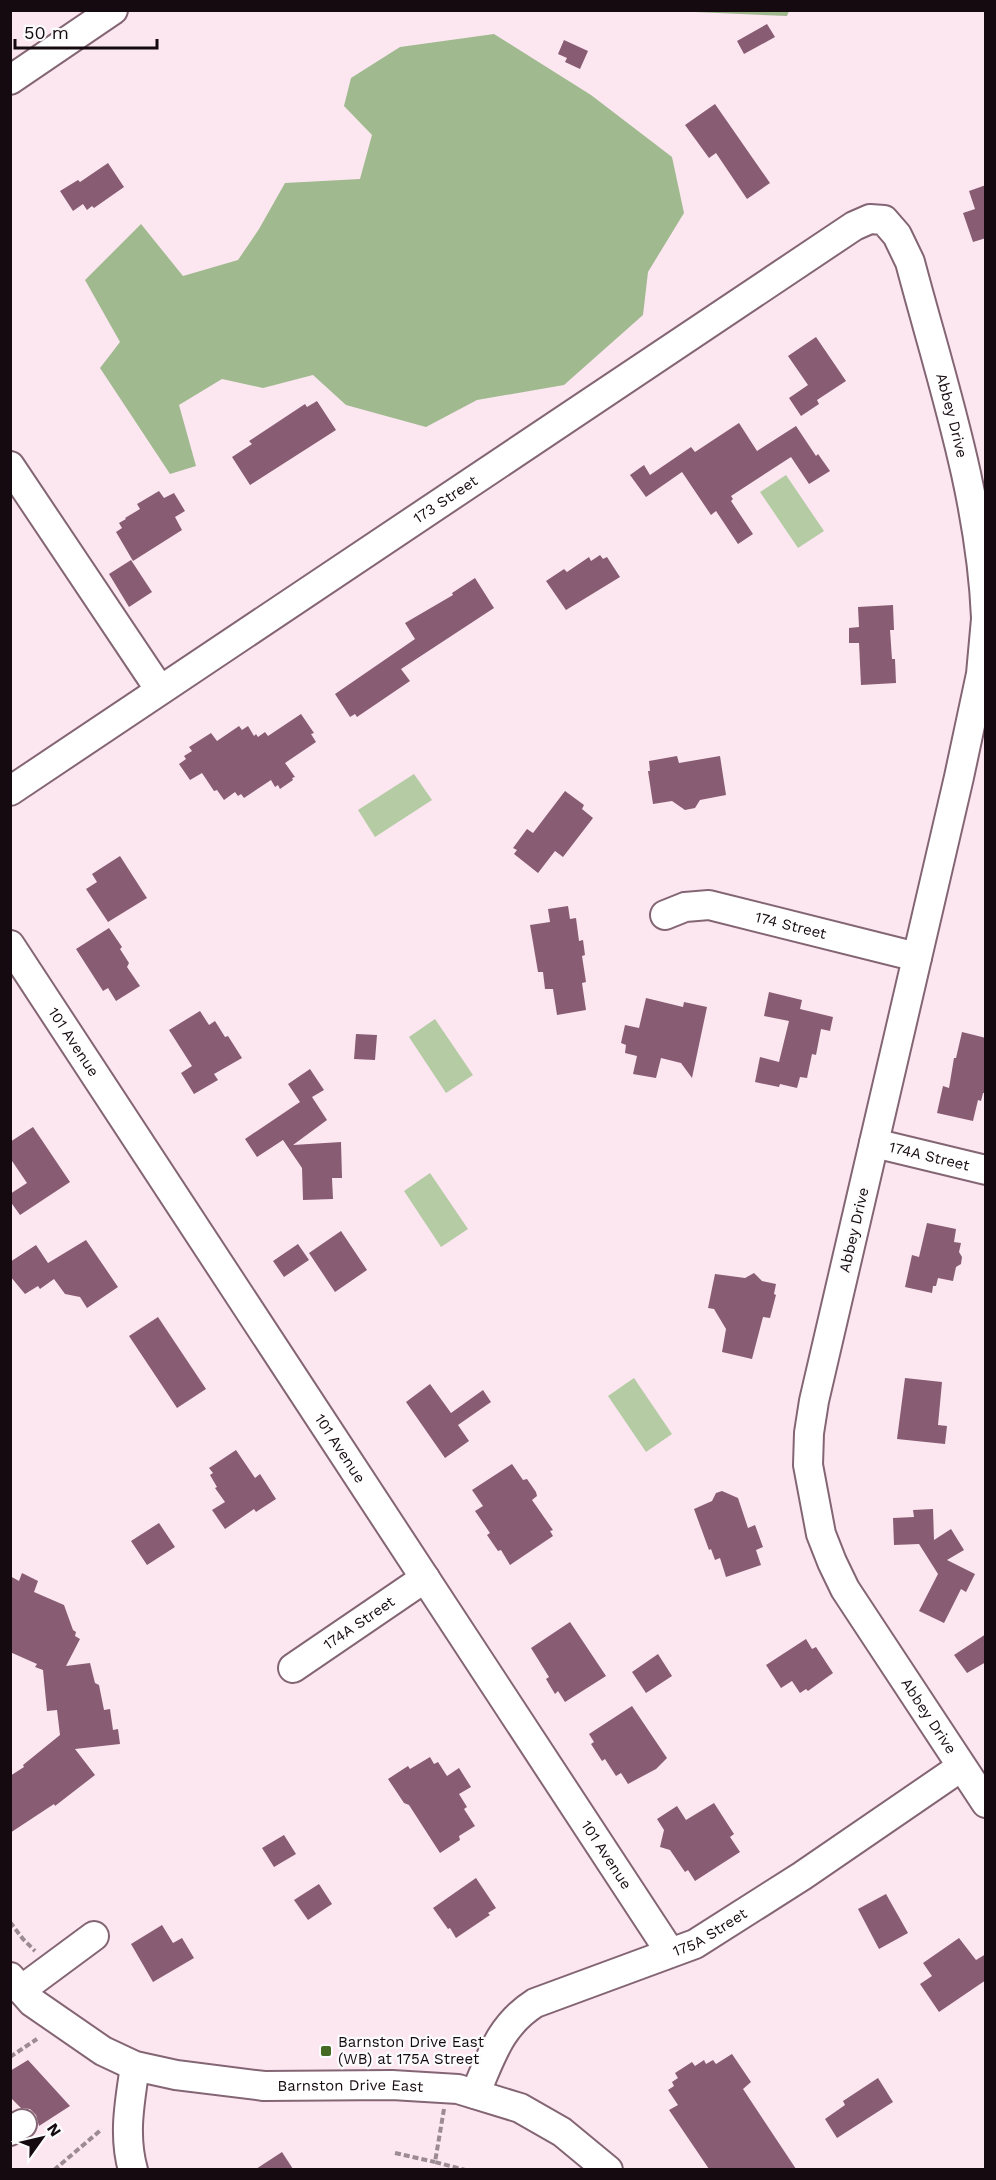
<svg xmlns="http://www.w3.org/2000/svg" width="996" height="2180" font-family="'Work Sans',sans-serif">
<style>
.green{fill:#b4cba4}
.forest{fill:#a0b98f}
.building{fill:#885c72}
.lines{fill:none;stroke-linecap:round;stroke-linejoin:round}
.minor-casing{stroke:#846574;stroke-width:32}
.path{stroke:#9c8b93;stroke-width:4;stroke-dasharray:6 3;stroke-linecap:butt}
.minor{stroke:#fff;stroke-width:28}
.poi-dot{fill:#456a24;stroke:#fbfbfb;stroke-width:2}
.labels{text-anchor:middle;stroke-width:4.5;stroke-linejoin:round;paint-order:stroke}
.street-label{font-size:15px;fill:#150a10;stroke:#fbfbfb}
.poi-label{font-size:15px;fill:#150a10;stroke:#fbfbfb;text-anchor:start}
</style>
<rect width="100%" height="100%" fill="#fce7f1"/>
<!-- green -->
<g class="green">
<path d="M786,475L824,531L798,548L760,492Z"/>
<path d="M414,774L432,800L375,837L358,810Z"/>
<path d="M435,1019L473,1075L446,1093L409,1037Z"/>
<path d="M430,1173L468,1229L441,1247L404,1191Z"/>
<path d="M634,1378L672,1434L646,1452L608,1396Z"/>
</g>
<!-- forest -->
<g class="forest">
<path d="M671,11H789L787,16Z"/>
<path d="M494,34L591,95L672,157L684,213L648,272L643,315L564,385L477,400L426,427L346,405L313,375L263,388L222,379L179,405L196,466L170,474L100,368L120,342L85,280L141,224L183,276L238,260L259,229L285,183L360,179L372,135L344,106L351,78L400,47Z"/>
</g>
<!-- building -->
<g class="building">
<path d="M767,24L775,37L744,54L737,41Z"/>
<path d="M564,40L588,51L580,69L565,62L567,58L558,54Z"/>
<path d="M715,104L770,183L747,199L716,153L709,158L685,125Z"/>
<path d="M108,163L124,187L94,208L92,206L87,210L83,204L73,211L60,191L78,180L80,182Z"/>
<path d="M986,185V238L973,242L963,213L975,209L969,191Z"/>
<path d="M816,337L846,381L817,400L819,404L801,416L789,398L808,385L788,356Z"/>
<path d="M317,401L336,430L250,485L232,457L252,444L249,441L305,404L307,407Z"/>
<path d="M739,423L757,451L796,426L816,456L818,454L830,471L809,484L791,457L731,496L733,499L731,501L753,534L738,544L716,511L711,515L682,472L646,497L630,475L644,465L650,475L691,447L695,452Z"/>
<path d="M159,491L164,498L174,493L185,511L175,517L182,530L133,561L116,532L122,528L119,523L126,519L125,518L140,509L137,504Z"/>
<path d="M600,555L603,559L607,557L620,577L566,610L546,581L564,569L567,572L589,557L591,561Z"/>
<path d="M131,560L152,592L129,607L109,574Z"/>
<path d="M475,578L494,608L401,669L410,681L357,717L355,714L350,717L335,694L415,639L405,623L453,595L452,593Z"/>
<path d="M893,605L894,630H890L892,659H895L896,683L861,685L859,643H849V628L859,627L858,607Z"/>
<path d="M301,714L314,733L311,734L316,742L285,763L295,777L292,778L293,780L280,789L278,785L275,787L271,780L244,798L241,794L238,796L235,792L224,800L217,790L214,791L202,773L190,780L179,764L186,759L184,756L192,751L189,747L211,733L217,741L239,726L242,730L248,726L254,736L256,734L258,737L265,732L268,736Z"/>
<path d="M677,756L679,763L720,756L726,795L700,800L695,808L685,810L672,801L653,804L648,771H650L649,761Z"/>
<path d="M565,791L584,805L582,809L593,818L563,857L555,851L538,873L514,854L517,850L513,848L527,829L533,833Z"/>
<path d="M120,856L147,898L108,922L86,889L97,882L92,874Z"/>
<path d="M568,906L570,919L576,918L579,941L583,940L585,955L582,956L586,982L582,983L586,1010L557,1015L553,989H545L543,972H538L530,925L550,922L548,909Z"/>
<path d="M109,928L122,947L120,949L129,963L127,967L140,986L116,1001L108,988L103,991L76,949Z"/>
<path d="M769,992L802,1000L800,1009L833,1017L830,1031L821,1029L816,1055L812,1054L807,1078L800,1077L797,1088L780,1084L779,1087L755,1082L760,1057L779,1062L789,1021L764,1016Z"/>
<path d="M646,998L683,1007L684,1002L707,1007L692,1078L681,1063L661,1058L656,1078L633,1074L637,1056L625,1053L626,1045L621,1043L625,1025L639,1028Z"/>
<path d="M200,1011L209,1025L215,1021L225,1037L228,1036L242,1058L214,1074L218,1080L194,1094L181,1073L192,1066L169,1030Z"/>
<path d="M962,1032L986,1038V1093H983L981,1101L978,1100L973,1121L937,1113L943,1086L949,1088L954,1058H956Z"/>
<path d="M356,1034L377,1035L375,1060L354,1059Z"/>
<path d="M310,1069L324,1090L312,1097L327,1120L293,1145L341,1142L342,1178H332L333,1199L303,1200L302,1168L283,1140L257,1157L245,1139L300,1102L288,1084Z"/>
<path d="M33,1127L70,1182L20,1215L10,1201V1194L27,1183L10,1158V1142Z"/>
<path d="M927,1223L956,1229L954,1242L961,1243L959,1252L962,1257L961,1264L956,1267L953,1281L938,1278L936,1286H933L932,1293L905,1287L912,1255L919,1257Z"/>
<path d="M341,1231L367,1270L335,1292L309,1253Z"/>
<path d="M86,1240L118,1287L87,1308L80,1297L65,1294L54,1279L40,1289L38,1286L25,1294L10,1276V1262L36,1245L48,1263Z"/>
<path d="M298,1244L309,1260L284,1277L273,1261Z"/>
<path d="M754,1273L762,1281L776,1284L774,1294L776,1295L770,1318L763,1317L752,1359L722,1352L726,1329L714,1309L708,1308L715,1274L745,1278Z"/>
<path d="M158,1317L206,1389L177,1408L129,1336Z"/>
<path d="M905,1378L942,1382L938,1425L947,1426L945,1444L897,1439Z"/>
<path d="M430,1384L451,1413L483,1390L491,1402L458,1425L469,1441L445,1458L406,1402Z"/>
<path d="M236,1450L255,1478L260,1474L276,1499L256,1512L254,1509L225,1529L212,1510L225,1502L215,1488L217,1487L210,1475L213,1473L209,1468Z"/>
<path d="M512,1464L523,1480L527,1479L536,1492L537,1496L532,1500L553,1530L550,1531L553,1536L510,1565L501,1550L498,1551L487,1535L490,1533L475,1511L483,1506L472,1490Z"/>
<path d="M722,1491L738,1498L748,1528L755,1525L763,1547L756,1550L761,1565L726,1577L720,1558L715,1560L711,1549L709,1550L694,1509L712,1501L716,1493Z"/>
<path d="M933,1509L934,1540L951,1529L964,1550L947,1560L975,1574L966,1592L961,1589L944,1623L919,1611L938,1574L919,1544L894,1545L893,1518L914,1517L913,1510Z"/>
<path d="M159,1523L175,1547L147,1565L131,1541Z"/>
<path d="M22,1573L38,1581L34,1592L64,1605L73,1630L76,1632L75,1636L80,1639L66,1666L90,1663L95,1683L99,1685L104,1710L110,1709L113,1730L118,1729L120,1744L75,1749L95,1775L55,1806L54,1804L10,1833V1776L24,1767L23,1765L60,1735L57,1710L47,1711L43,1670L35,1667L37,1664L10,1652V1576L19,1581Z"/>
<path d="M570,1622L606,1676L565,1702L558,1691L555,1694L546,1679L549,1677L531,1648Z"/>
<path d="M986,1634V1662L967,1673L954,1655Z"/>
<path d="M806,1639L812,1649L816,1647L833,1673L808,1691L806,1689L800,1693L792,1681L781,1688L766,1665Z"/>
<path d="M658,1654L672,1676L646,1693L632,1672Z"/>
<path d="M632,1706L667,1758L656,1769L628,1784L621,1773L616,1776L605,1759L602,1761L591,1744L594,1742L589,1734Z"/>
<path d="M430,1757L434,1764L438,1762L447,1776L459,1768L471,1787L459,1794L467,1807L464,1809L475,1826L459,1836L460,1840L440,1853L409,1805L404,1803L388,1779L408,1766L410,1769Z"/>
<path d="M714,1803L734,1834L730,1837L740,1852L695,1881L688,1870L685,1872L670,1850L660,1847L664,1830L657,1819L677,1806L686,1820Z"/>
<path d="M284,1835L296,1854L274,1867L262,1848Z"/>
<path d="M476,1878L496,1908L488,1913L490,1915L456,1938L450,1928L448,1929L433,1908Z"/>
<path d="M319,1884L332,1904L308,1920L294,1900Z"/>
<path d="M886,1894L908,1933L879,1949L858,1909Z"/>
<path d="M162,1925L173,1943L182,1938L194,1958L153,1982L131,1944Z"/>
<path d="M959,1938L976,1960L986,1954V1980L939,2012L920,1984L932,1976L923,1963Z"/>
<path d="M732,2054L751,2082L743,2089L796,2169H709L669,2110L678,2105L668,2090L674,2086L672,2082L678,2078L675,2073L692,2062L695,2066L704,2060L706,2064L713,2060L716,2064Z"/>
<path d="M28,2060L70,2106L39,2126L36,2115L30,2109L21,2108L10,2097V2071Z"/>
<path d="M878,2078L893,2102L837,2138L825,2119L845,2105L843,2101Z"/>
<path d="M282,2152L293,2169H256Z"/>
</g>
<g class="lines">
<defs>
<g id="minor">
<path d="M10,80L113,10"/>
<path d="M10,466L160,690"/>
<path id="s1" d="M986,619L981,674L959,777L814,1401L809,1433L808,1465L821,1534L832,1562L845,1589L986,1803"/>
<path id="s2" d="M10,791L854,226L870,219L884,220L897,235L910,262C941,379 981,496 986,618"/>
<path id="s3" d="M665,915L685,907L709,905L917,957"/>
<path id="s4" d="M10,945L670,1952"/>
<path id="s5" d="M874,1143L986,1170"/>
<path id="s6" d="M293,1668L425,1578"/>
<path id="s7" d="M10,1977L32,2002L103,2051L135,2066L176,2075L264,2086L392,2085L458,2089L520,2108L562,2132L608,2170"/>
<path d="M21,1990L94,1936"/>
<path id="s8" d="M475,2094C491,2058 499,2026 535,2003L695,1944L802,1876L961,1767"/>
<path d="M10,2131L22,2124"/>
<path d="M133,2170C123,2135 130,2101 135,2066"/>
</g>
</defs>
<!-- minor casing -->
<use href="#minor" class="minor-casing"/>
<!-- path -->
<g class="path">
<path d="M10,1922L23,1939L35,1951"/>
<path d="M10,2057L37,2039"/>
<path d="M444,2109L435,2162L465,2170"/>
<path d="M395,2153L435,2162"/>
<path d="M54,2170L102,2129"/>
</g>
<!-- minor -->
<use href="#minor" class="minor"/>
</g>
<!-- markers -->
<rect class="poi-dot" x="320" y="2045" width="12" height="12" rx="3"/>
<g class="labels">
<!-- street labels -->
<g class="street-label">
<text dy="5" stroke="none"><textPath href="#s2" startOffset="1256">Abbey Drive</textPath></text>
<text dy="5" stroke="none"><textPath href="#s2" startOffset="524">173 Street</textPath></text>
<text dy="5" stroke="none"><textPath href="#s3" startOffset="130">174 Street</textPath></text>
<text dy="5" stroke="none"><textPath href="#s4" startOffset="116">101 Avenue</textPath></text>
<text dy="5" stroke="none"><textPath href="#s5" startOffset="57">174A Street</textPath></text>
<text transform="translate(854 1230) rotate(-77)" y="5">Abbey Drive</text>
<text dy="5" stroke="none"><textPath href="#s4" startOffset="602">101 Avenue</textPath></text>
<text dy="5" stroke="none"><textPath href="#s6" startOffset="80">174A Street</textPath></text>
<text dy="5" stroke="none"><textPath href="#s1" startOffset="1148">Abbey Drive</textPath></text>
<text dy="5" stroke="none"><textPath href="#s4" startOffset="1088">101 Avenue</textPath></text>
<text dy="5" stroke="none"><textPath href="#s8" startOffset="300">175A Street</textPath></text>
<text dy="5" stroke="none"><textPath href="#s7" startOffset="372">Barnston Drive East</textPath></text>
</g>
<!-- poi labels -->
<g class="poi-label">
<text x="338" y="2047">Barnston Drive East<tspan x="338" dy="17">(WB) at 175A Street</tspan></text>
</g>
</g>
<!-- border -->
<rect width="996" height="2180" fill="none" stroke="#150a10" stroke-width="24"/>
<!-- north arrow -->
<g transform="translate(42 2138) rotate(56)" stroke="#fbfbfb" stroke-width="4.5" paint-order="stroke">
<path d="M0-4.5L10 22L0 15L-10 22Z" fill="#150a10"/>
<text y="-9" font-size="16" font-weight="bold" text-anchor="middle" fill="#150a10">N</text>
</g>
<!-- scale -->
<path d="M15 39v9h142v-9" fill="none" stroke="#150a10" stroke-width="3"/>
<text x="24" y="39" font-size="18" fill="#150a10" stroke="#fbfbfb" stroke-width="4.5" paint-order="stroke">50 m</text>
</svg>
